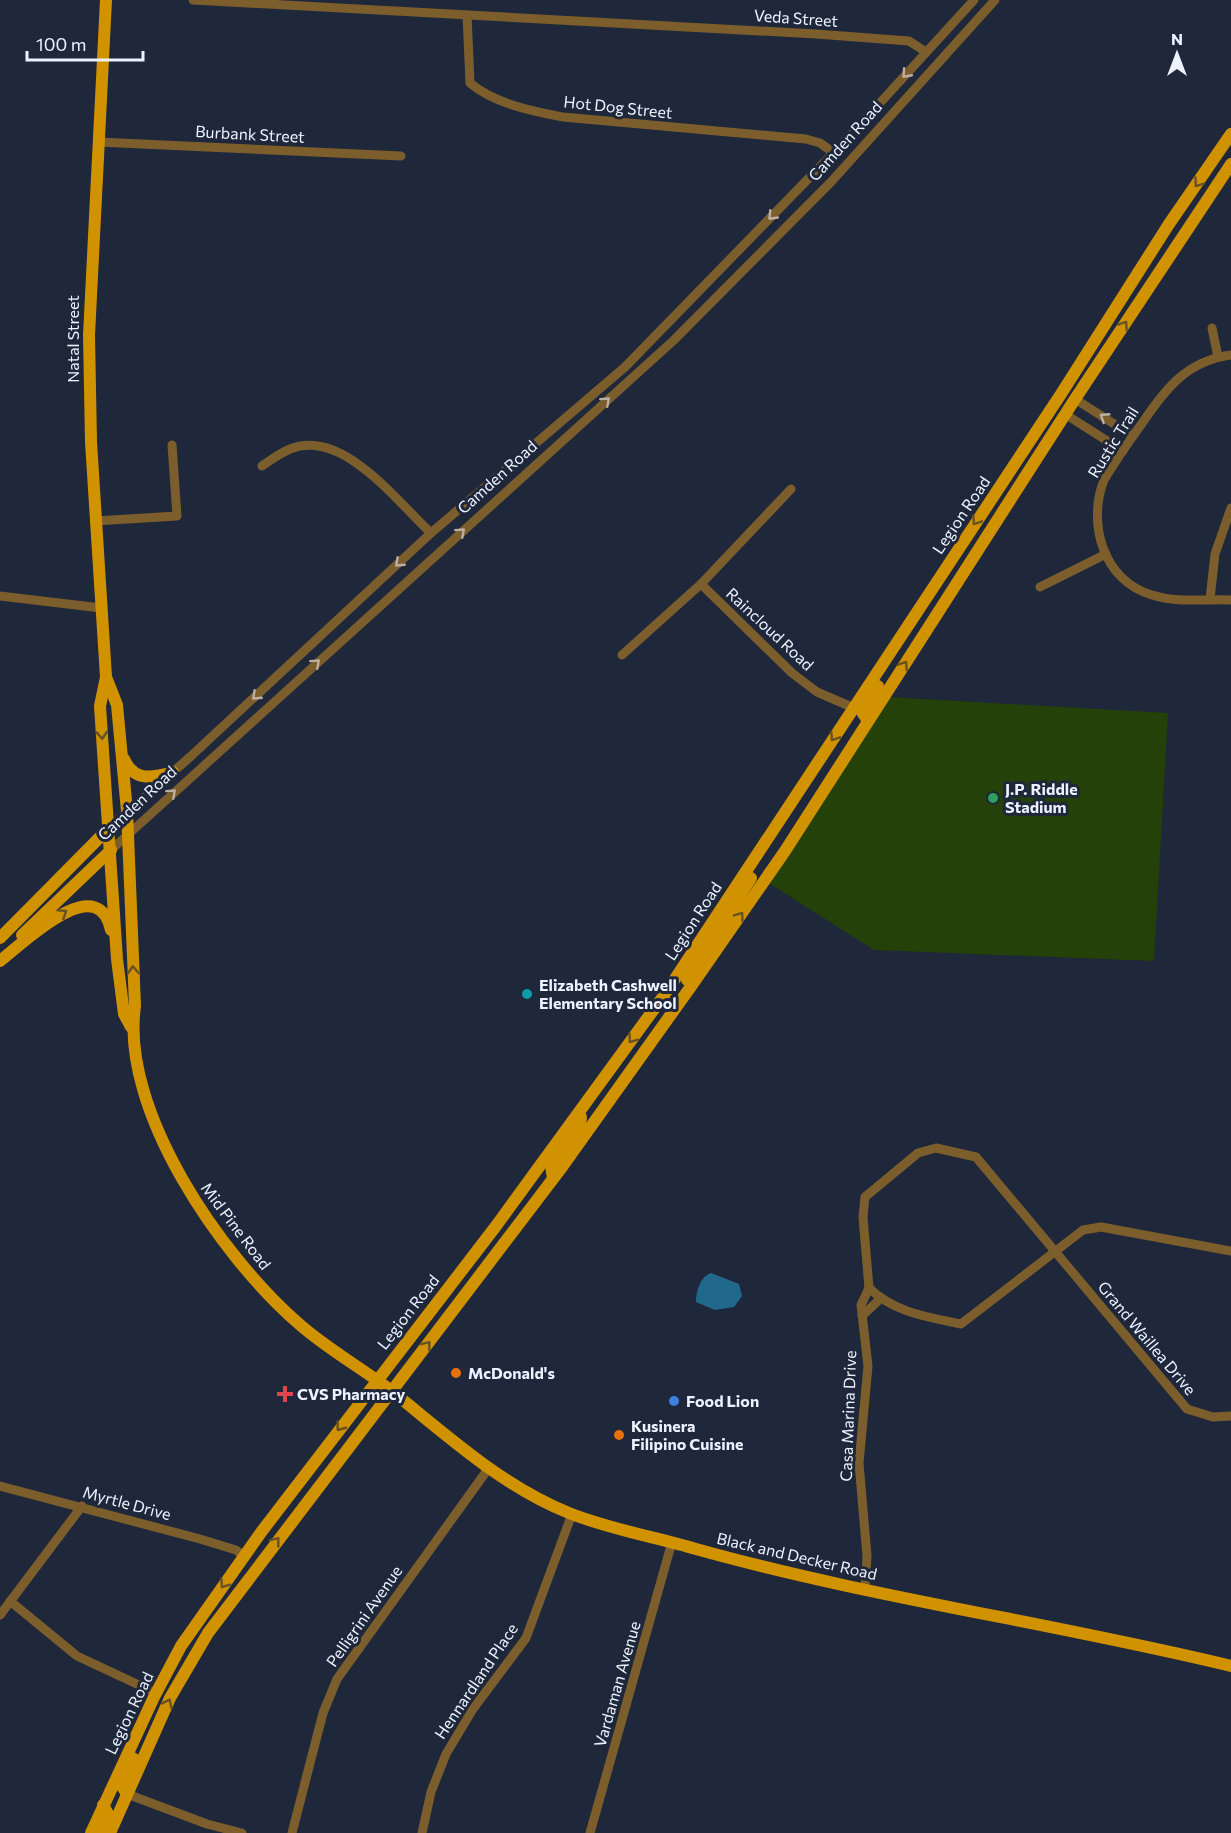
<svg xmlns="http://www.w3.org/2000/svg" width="1231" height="1833" font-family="Commissioner,sans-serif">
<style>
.green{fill:#234108}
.water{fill:#20698d}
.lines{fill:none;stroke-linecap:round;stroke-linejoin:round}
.minor{stroke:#7c5e2c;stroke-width:9}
.major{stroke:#d19200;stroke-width:12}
.oneway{stroke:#baafa0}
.oneway2{stroke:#665223}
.leisure-dot{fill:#2e9e5b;stroke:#1f273a;stroke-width:2}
.culture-dot{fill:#0f9aa8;stroke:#1f273a;stroke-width:2}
.food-dot{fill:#e8710a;stroke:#1f273a;stroke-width:2}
.health-dot{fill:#e0444e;stroke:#1f273a;stroke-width:2}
.shop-dot{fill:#3f7fe0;stroke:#1f273a;stroke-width:2}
.labels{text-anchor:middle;stroke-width:6;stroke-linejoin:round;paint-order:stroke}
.street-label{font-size:16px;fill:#ecf2ff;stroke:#1f273a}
.poi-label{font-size:16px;font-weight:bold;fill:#ecf2ff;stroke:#1f273a;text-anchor:start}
</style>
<rect width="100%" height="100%" fill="#1f273a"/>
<!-- green -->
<path class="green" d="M888,697L1168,713L1154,961L874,950L770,884Z"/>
<!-- water -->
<path class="water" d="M711,1273L739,1284L742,1296L734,1307L715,1310L696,1302C696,1291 700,1277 711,1273Z"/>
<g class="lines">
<!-- minor -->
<g class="minor">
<path d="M193,0L816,34L909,41L926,52"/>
<path d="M467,15L470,83C495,104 532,111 563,117L806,139L820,143L834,153"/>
<path d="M98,142L401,156"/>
<path d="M1212,328L1218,357"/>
<path d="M1231,355C1187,361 1166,388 1143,422C1129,441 1116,460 1104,480C1087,523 1103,581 1152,595C1176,603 1206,599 1231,600"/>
<path d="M1075,399L1133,436"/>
<path d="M1065,414L1123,451"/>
<path d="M262,466C271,460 280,453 290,449C343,428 397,502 431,533"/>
<path d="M95,521L177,516L172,445"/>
<path d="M701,584L792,673L817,692L854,708"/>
<path d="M1040,587L1106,554"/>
<path d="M0,596L101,608"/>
<path d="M1210,599L1215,554L1231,508"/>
<path d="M622,655L701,584L791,489"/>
<path d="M109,828L190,757L431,533L625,367L848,138L974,0"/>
<path d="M111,850L674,340L831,182L995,0"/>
<path d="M869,1288L863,1217L865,1197L918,1153L936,1148L976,1157L1187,1409L1213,1417L1231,1416"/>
<path d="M869,1288C895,1313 928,1317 961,1324L1083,1230L1101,1227L1231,1251"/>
<path d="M862,1316L880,1299"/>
<path d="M0,1486L200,1539L236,1550L244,1556"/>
<path d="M865,1589L867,1556L859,1463L868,1366L861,1305L869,1288"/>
<path d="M10,1601L77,1656L156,1693"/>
<path d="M0,1615L82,1506"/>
<path d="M127,1794L207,1824L242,1833"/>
<path d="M292,1833L323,1713L337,1679L488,1469"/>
<path d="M422,1833L431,1792L446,1754L473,1709L526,1638L572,1514"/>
<path d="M590,1833L672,1542"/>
</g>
<!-- major -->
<g class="major">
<path d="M106,0L89,335L91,442L106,677L117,705L127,811L135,1006C120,1111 222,1257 298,1323C327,1349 362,1368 393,1392C449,1437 502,1486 569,1513C609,1529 655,1537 696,1549C872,1598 1054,1623 1231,1666"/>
<path d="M106,677L100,706L117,959L124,1014L131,1027"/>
<path d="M868,721L862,712L878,686"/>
<path d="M124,759C134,782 152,778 173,772"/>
<path d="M22,935L111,850"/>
<path d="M0,938L109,828"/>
<path d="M0,961C23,943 98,869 111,930"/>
<path d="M687,980L751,878"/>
<path d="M553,1178L551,1166L580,1125L581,1117"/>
<path d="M127,1794L122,1786L133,1758"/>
<path d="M91,1833L154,1697L181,1646L262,1531L496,1226L665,994L1061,394L1169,224L1231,134"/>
<path d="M101,1833L108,1814L103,1805"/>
<path d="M110,1833L170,1698L208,1633L562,1167L692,985L785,851L1075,399L1231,164"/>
</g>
</g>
<!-- one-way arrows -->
<defs><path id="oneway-chevron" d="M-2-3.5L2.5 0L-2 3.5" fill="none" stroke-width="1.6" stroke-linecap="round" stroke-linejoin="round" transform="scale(1.5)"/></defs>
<g class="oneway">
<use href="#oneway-chevron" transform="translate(906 74) rotate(132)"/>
<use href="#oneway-chevron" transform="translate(772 216) rotate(134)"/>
<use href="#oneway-chevron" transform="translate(606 401) rotate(-42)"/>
<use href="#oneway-chevron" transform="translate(1104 417) rotate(-147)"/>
<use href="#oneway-chevron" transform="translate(461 532) rotate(-42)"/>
<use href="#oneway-chevron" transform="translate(399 563) rotate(137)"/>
<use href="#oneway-chevron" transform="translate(316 663) rotate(-42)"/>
<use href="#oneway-chevron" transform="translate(256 696) rotate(137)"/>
<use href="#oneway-chevron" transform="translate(172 793) rotate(-42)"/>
</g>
<g class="oneway2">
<use href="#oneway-chevron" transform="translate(1198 183) rotate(125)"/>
<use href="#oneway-chevron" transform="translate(1124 325) rotate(-56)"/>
<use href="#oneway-chevron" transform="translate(976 521) rotate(124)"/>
<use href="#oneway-chevron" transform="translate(904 665) rotate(-57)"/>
<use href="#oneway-chevron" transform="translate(102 735) rotate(86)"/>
<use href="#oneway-chevron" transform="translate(834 737) rotate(123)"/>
<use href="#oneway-chevron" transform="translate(63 913) rotate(-33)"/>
<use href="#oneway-chevron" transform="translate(740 916) rotate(-55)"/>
<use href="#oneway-chevron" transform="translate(133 970) rotate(-92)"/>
<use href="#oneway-chevron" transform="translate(632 1039) rotate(126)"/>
<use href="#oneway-chevron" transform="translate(427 1345) rotate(-52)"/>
<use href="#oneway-chevron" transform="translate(340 1427) rotate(127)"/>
<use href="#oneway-chevron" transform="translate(276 1541) rotate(-52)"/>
<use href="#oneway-chevron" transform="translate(224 1584) rotate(125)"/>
<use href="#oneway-chevron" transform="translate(168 1703) rotate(-64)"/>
</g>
<!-- markers -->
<circle class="leisure-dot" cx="993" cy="798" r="6"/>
<circle class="culture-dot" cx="527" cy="994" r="6"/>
<g class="food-dot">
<circle cx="456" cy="1373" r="6"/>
<circle cx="619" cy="1435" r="6"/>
</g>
<path class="health-dot" d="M282 1385h6v6h6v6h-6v6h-6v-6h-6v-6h6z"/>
<circle class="shop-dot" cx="674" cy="1401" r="6"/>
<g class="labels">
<!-- street labels -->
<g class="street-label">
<text transform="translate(796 18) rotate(4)" y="6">Veda Street</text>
<text transform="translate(618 107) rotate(6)" y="6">Hot Dog Street</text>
<text transform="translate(250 134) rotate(3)" y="6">Burbank Street</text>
<text transform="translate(845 141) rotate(-48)" y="6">Camden Road</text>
<text transform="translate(73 339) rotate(-90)" y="6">Natal Street</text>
<text transform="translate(1113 442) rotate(-58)" y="6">Rustic Trail</text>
<text transform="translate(497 477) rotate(-42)" y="6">Camden Road</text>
<text transform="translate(961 515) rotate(-56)" y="6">Legion Road</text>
<text transform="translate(770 629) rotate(43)" y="6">Raincloud Road</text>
<text transform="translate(137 803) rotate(-43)" y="6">Camden Road</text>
<text transform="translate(693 921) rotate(-57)" y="6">Legion Road</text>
<text transform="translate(236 1226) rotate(53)" y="6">Mid Pine Road</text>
<text transform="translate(408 1312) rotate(-52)" y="6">Legion Road</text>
<text transform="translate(1147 1338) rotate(50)" y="6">Grand Waillea Drive</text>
<text transform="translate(848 1416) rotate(-88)" y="6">Casa Marina Drive</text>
<text transform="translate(127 1503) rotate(15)" y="6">Myrtle Drive</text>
<text transform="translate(797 1556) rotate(13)" y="6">Black and Decker Road</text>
<text transform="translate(364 1616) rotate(-55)" y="6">Pelligrini Avenue</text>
<text transform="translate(476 1681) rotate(-56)" y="6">Hennardland Place</text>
<text transform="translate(617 1684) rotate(-74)" y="6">Vardaman Avenue</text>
<text transform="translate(129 1713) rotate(-64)" y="6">Legion Road</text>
</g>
<!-- poi labels -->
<g class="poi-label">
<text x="1005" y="795">J.P. Riddle<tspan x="1005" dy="18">Stadium</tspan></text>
<text x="539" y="991">Elizabeth Cashwell<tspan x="539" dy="18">Elementary School</tspan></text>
<text x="468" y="1379">McDonald's</text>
<text x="297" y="1400">CVS Pharmacy</text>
<text x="686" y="1407">Food Lion</text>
<text x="631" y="1432">Kusinera<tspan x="631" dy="18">Filipino Cuisine</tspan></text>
</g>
</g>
<!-- north arrow -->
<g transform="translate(1177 54)" stroke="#1f273a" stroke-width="4.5" paint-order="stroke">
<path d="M0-4.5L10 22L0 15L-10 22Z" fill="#ecf2ff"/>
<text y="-9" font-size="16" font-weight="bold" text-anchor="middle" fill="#ecf2ff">N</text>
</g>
<!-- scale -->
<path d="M27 51v9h116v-9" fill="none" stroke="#ecf2ff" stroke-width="3"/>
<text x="36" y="51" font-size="18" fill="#ecf2ff" stroke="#1f273a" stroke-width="4.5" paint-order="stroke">100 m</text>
</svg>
